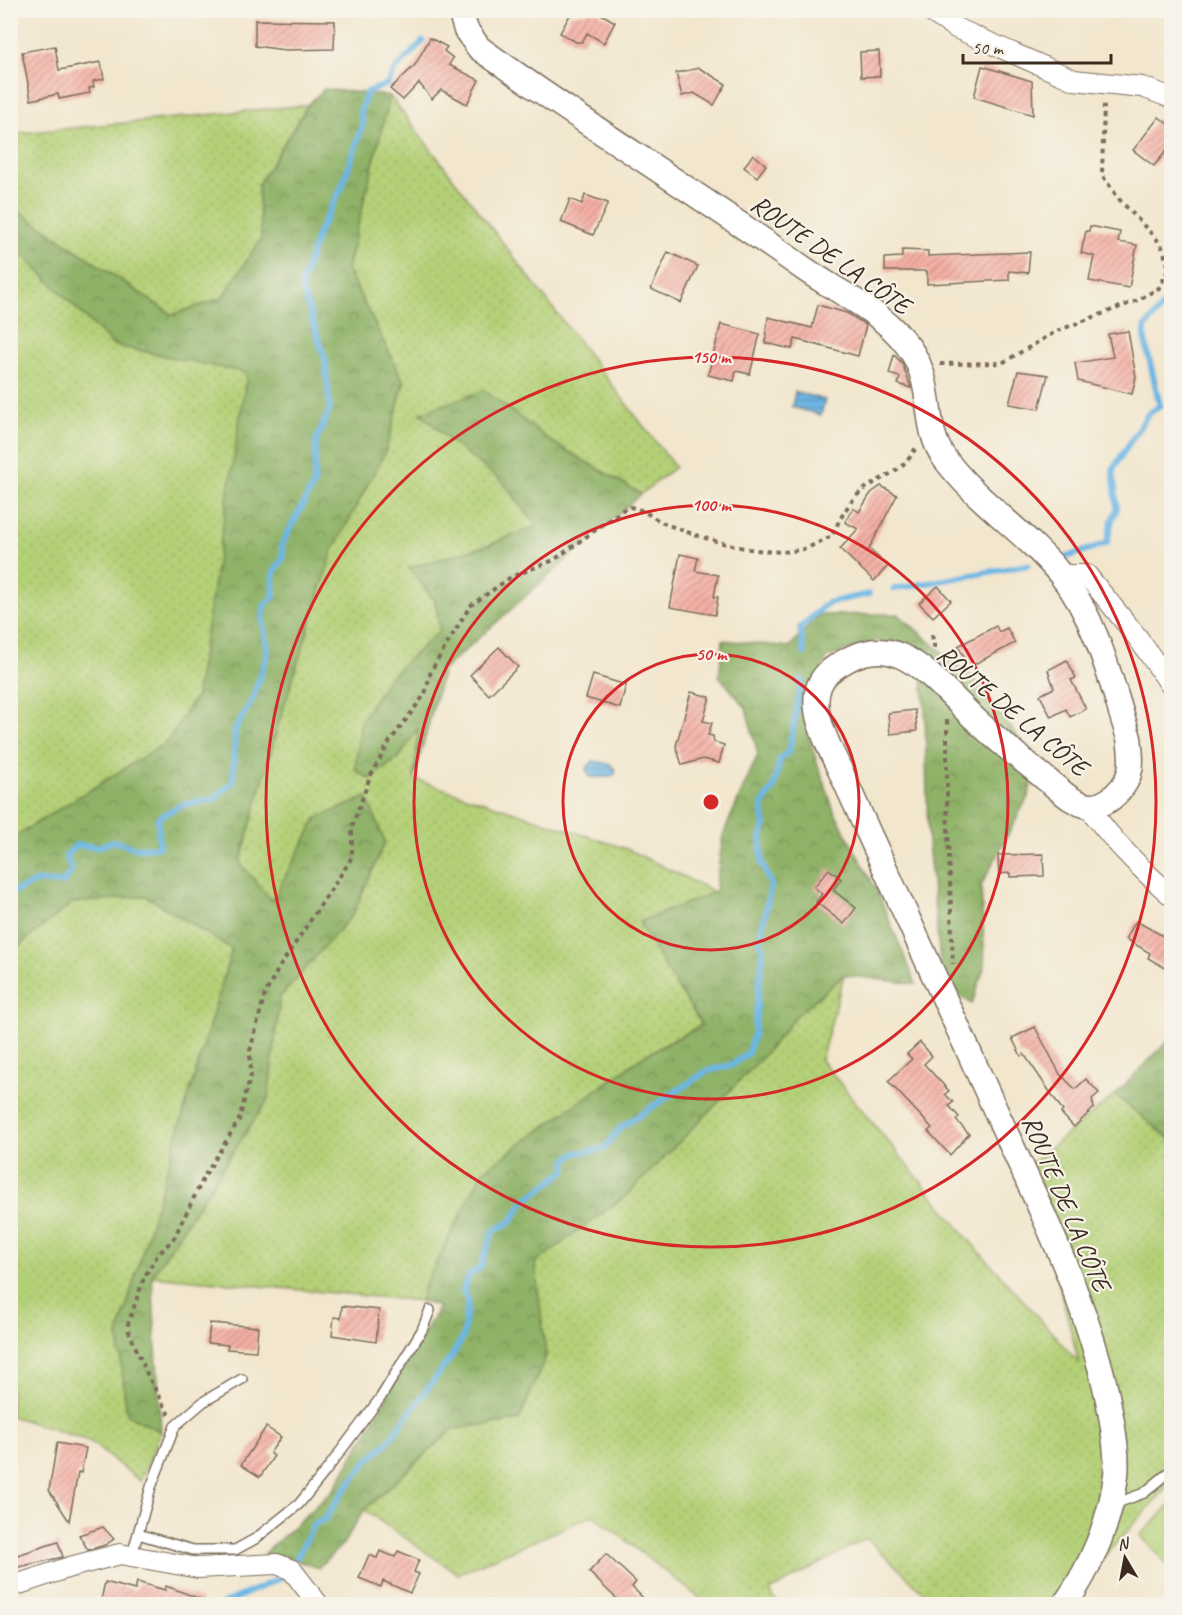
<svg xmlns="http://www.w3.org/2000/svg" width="1182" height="1615" font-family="Caveat,sans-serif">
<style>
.grass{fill:url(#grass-dots);stroke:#787d4a;stroke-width:1.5}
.forest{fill:url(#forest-crowns);stroke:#656e43;stroke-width:1.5}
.garden{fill:#b4d077;stroke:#787d4a;stroke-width:1.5}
.water{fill:url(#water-rules);stroke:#537081;stroke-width:1.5}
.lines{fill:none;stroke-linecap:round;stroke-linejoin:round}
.stream{stroke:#6bb6e4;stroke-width:6}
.building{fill:url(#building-hatch)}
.service-casing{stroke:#7b6c5b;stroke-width:12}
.minor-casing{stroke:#7b6c5b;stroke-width:22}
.tertiary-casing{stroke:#7b6c5b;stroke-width:27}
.path{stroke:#7b6c5b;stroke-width:4;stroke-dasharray:4.5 4.5;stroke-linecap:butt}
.service{stroke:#fff;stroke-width:9}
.minor{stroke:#fff;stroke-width:20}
.tertiary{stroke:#fff;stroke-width:24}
.ring{fill:none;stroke:#d62828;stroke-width:3}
.labels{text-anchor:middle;stroke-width:4.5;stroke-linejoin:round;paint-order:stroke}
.street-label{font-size:26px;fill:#3b2a1e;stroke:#f7f3e8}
.centre{fill:#d62828;stroke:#f7f3e8;stroke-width:3}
.ring-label{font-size:18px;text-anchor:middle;font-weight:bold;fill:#d62828;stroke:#f7f3e8;stroke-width:4.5;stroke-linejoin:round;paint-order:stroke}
</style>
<defs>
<pattern id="grass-dots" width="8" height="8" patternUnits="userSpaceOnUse" patternTransform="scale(1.5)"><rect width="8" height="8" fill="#b4d077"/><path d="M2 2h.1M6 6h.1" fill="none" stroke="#9cb366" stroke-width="1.8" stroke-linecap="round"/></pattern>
<pattern id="forest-crowns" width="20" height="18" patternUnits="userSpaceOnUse" patternTransform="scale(1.5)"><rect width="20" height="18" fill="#8fb268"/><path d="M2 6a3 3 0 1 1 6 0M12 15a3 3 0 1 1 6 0" fill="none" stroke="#769155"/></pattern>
<pattern id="water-rules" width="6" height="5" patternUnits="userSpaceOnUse" patternTransform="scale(1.5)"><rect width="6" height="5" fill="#6bb6e4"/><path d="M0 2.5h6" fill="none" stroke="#5994b8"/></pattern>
<pattern id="building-hatch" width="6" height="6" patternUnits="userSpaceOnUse" patternTransform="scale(1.5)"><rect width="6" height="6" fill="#f5b0a5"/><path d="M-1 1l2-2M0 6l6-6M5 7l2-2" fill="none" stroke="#c88f86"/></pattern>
</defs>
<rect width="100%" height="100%" fill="#f7f3e8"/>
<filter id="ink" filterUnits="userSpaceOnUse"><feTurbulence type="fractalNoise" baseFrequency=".0167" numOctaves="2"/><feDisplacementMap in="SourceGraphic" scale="12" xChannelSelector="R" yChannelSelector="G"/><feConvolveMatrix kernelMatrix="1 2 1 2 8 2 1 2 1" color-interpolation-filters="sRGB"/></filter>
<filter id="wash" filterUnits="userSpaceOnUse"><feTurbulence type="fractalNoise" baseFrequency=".008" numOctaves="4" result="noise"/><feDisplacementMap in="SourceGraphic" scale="24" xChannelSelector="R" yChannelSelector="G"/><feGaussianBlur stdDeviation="1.35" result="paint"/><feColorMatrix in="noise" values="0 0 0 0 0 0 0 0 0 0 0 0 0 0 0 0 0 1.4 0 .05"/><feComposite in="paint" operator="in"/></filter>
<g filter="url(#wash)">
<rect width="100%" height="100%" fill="#f2e6cd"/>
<!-- grass -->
<g class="grass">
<path d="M390,96L675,467L641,494L552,442L484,390L421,413L450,441L503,482L537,526L486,546L409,568L435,601L440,630L386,681L356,770L370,779L400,756L419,726L414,779L627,849L715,892L665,968L703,1024L644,1056L483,1171L424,1287L420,1301L152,1276L268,1099L280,997L353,914L317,818L272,902L240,863L279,722L333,550L386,450L404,382L347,269Z"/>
<path d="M308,105L258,185L262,239L222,298L173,315L11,206L10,134Z"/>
<path d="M11,247L20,252L113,345L248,373L196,696L167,742L11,839Z"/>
<path d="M146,896L232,949L118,1335L127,1414L161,1432L140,1481L89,1441L11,1416V952L72,903Z"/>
<path d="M844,975L821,1060L970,1241L1079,1363L1029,1165L1115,1095L1171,1140V1483L1061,1604H936L866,1538L770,1591L778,1604H707L593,1515L458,1574L364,1510L453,1429L519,1420L546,1356L534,1263L627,1195L757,1063L797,1015Z"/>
</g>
<!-- forest -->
<g class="forest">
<path d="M324,89L390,96L347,269L404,382L386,450L333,550L279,722L240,863L272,901L317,818L367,797L385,842L353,914L280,997L268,1099L152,1276L161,1432L127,1414L118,1335L232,949L146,896L72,903L11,952V839L167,742L196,696L247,373L113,345L20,252L11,247V206L172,315L222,298L261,239L258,185L308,105Z"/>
<path d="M484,390L552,442L641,494L443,670L414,779L418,728L400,756L370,779L355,770L361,721L386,681L440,630L435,601L409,568L486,546L537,526L503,482L450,441L421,413Z"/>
<path d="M898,614L976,681L1037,763L1028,797L981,886L985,965L972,1004L942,982L928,842L925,708L921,663L878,640L828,657L808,697L809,739L834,811L878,893L916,984L844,975L797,1015L757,1063L627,1195L535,1263L546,1356L519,1420L453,1429L364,1510L343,1544L318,1568L286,1557L264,1554L334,1489L439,1307L420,1301L424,1287L483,1171L644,1056L702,1025L665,968L639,922L715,892L723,835L758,754L746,708L719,676L723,640L789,647L819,615Z"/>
<path d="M1171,1038V1140L1115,1095Z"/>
</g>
<!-- garden -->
<path class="garden" d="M1171,1505V1569L1140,1535Z"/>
<!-- water -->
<g class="water">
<path d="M795,392L825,400L821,415L792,407Z"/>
<path d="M593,761L610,764L616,770L615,774L610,777H590L586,769Z"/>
</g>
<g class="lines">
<!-- stream -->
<g class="stream">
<path d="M1067,557L1107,543L1112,520L1117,509L1113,469L1148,414L1160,406L1145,340V328L1172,294"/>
<path d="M894,589L1028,565"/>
<path d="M804,653L800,628L827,603L869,594"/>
<path d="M10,894L38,881L63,883L72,870L66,856L76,845L98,847L113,841L136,848L159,847L158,818L181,805L214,799L233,782L235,730L253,698L268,652L263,620L265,605L274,596L273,574L283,558L282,544L314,484L316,441L330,409L325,359L301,286L318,233L341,189L363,124L360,112L367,92L388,84L394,71L423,41"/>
<path d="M297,1557L314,1524L326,1518L340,1496L367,1461L387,1443L452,1356L463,1337L468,1301L463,1290L469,1275L480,1268L493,1231L512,1221L523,1202L565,1171L567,1159L576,1153L604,1149L620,1128L707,1071L732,1065L748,1053L754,1033L763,952L760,939L771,885L762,863L761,840L765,825L762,805L774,787L780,759L789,751L802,680"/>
<path d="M223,1604L283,1577"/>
</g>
</g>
<g id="blocks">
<!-- building -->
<g class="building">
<path d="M596,11L615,22L604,43L587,33L582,42H576L560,33L570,15Z"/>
<path d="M255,20L335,21L334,49L285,50L255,46Z"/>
<path d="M430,38L447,47L444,51L453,58L449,65L479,80L467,104L441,90L432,99L419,83L403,100L390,89L415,65Z"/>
<path d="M55,46L59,70L101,62L104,79L93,81L94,87L89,88L90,93L59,99L58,94L31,100L22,52Z"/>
<path d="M879,51L880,76L861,77L860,52Z"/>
<path d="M982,66L1032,81L1033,115L974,97Z"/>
<path d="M699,68L726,84L714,105L694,93L682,96L676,73Z"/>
<path d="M1159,117L1172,127V144L1154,166L1133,150Z"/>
<path d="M753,154L766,165L757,177L744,167Z"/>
<path d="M585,195L608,203L593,235L561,222L570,199L582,204Z"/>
<path d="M1090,226L1120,232L1118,242L1137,245L1129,288L1089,281L1094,256L1081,253L1086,231H1089Z"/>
<path d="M902,250L928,251V256L1030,252L1028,273L1009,271V280L927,284V271H885V258L902,257Z"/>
<path d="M668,252L698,266L681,303L651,289Z"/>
<path d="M818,305L847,313L866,325L858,356L795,339L792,349L765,343L768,317L812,328Z"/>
<path d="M721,324L760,334L750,374L736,371L734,381L708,375Z"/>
<path d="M1128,331L1136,377L1132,394L1078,381L1075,363L1113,357L1108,334Z"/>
<path d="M894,355L902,363L911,388L898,384L900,377L889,374Z"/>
<path d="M1018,371L1048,375L1039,409L1009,404Z"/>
<path d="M881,486L897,495L869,549L888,566L874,581L840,549L858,529L845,522L853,508L859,512L871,493Z"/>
<path d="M680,554L698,558L695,571L718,575L714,597H718L715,615L670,607Z"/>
<path d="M938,586L951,601L933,617L919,603Z"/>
<path d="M996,626L999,632L1007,628L1015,643L969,667L958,646Z"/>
<path d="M499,647L518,667L489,695L470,675Z"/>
<path d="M1067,660L1076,678L1071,680L1086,709L1070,717L1066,709L1051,717L1040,695L1054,688L1048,670Z"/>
<path d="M593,675L626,685L620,708L586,698Z"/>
<path d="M691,692L710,697L703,721L712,723L708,735L713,736L714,742L724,745L719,763L703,759L682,765L676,746Z"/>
<path d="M915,710L917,731L890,734L888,713Z"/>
<path d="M1043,854L1044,876L1010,877V873L999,874L998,855Z"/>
<path d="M829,869L841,879L833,890L856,908L844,924L816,902L822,894L814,887Z"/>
<path d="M1136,921L1172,941V972L1148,958L1150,953L1126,939Z"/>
<path d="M1035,1027L1060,1074L1075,1089L1086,1079L1099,1093L1092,1099L1094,1108L1074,1127L1061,1113L1063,1111L1024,1054L1021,1056L1012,1038Z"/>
<path d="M920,1042L932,1056L924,1064L949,1091L945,1094L953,1102L949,1106L959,1117L956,1120L969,1134L950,1155L928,1131L932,1128L888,1081L912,1059L907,1054Z"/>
<path d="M342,1306L379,1310L376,1342L332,1335L334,1317L341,1318Z"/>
<path d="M210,1323L258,1327L256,1351L227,1349L228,1345L208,1343Z"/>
<path d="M266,1427L281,1437L270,1453L274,1456L260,1477L241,1465Z"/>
<path d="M57,1443L86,1448L81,1473L78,1472L69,1521L49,1490Z"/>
<path d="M103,1527L114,1539L105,1545L88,1550L79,1535Z"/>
<path d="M58,1542L63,1557L14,1568L11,1557Z"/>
<path d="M380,1551L395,1557L398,1551L419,1560L414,1572L419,1574L410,1593L383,1581L381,1587L359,1578L369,1555L377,1558Z"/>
<path d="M606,1554L636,1582L632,1587L650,1605H623L589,1572Z"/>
<path d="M105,1582L135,1590L137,1582L165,1590L166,1586L201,1599V1605H118L101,1600Z"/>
</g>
</g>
</g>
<g filter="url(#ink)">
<use href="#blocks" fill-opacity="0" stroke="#7b6c5b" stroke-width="1.5"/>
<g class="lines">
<defs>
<g id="service">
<path d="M1112,1505L1144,1493L1172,1470"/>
<path d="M138,1534L193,1550H235L255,1539L299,1504L325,1472L381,1397L422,1330L430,1310"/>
<path d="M132,1555L151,1487L175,1426L203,1402L242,1379"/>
</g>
<g id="minor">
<path d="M928,10L956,28L1074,80L1142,87L1172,98"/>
<path d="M1061,575H1087L1138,638L1172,687"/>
<path d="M1089,806C1105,834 1147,875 1172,896"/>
<path d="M10,1587L70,1567L120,1554L198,1568L277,1564L292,1570L318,1604"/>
</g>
<path id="tertiary" d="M460,10L466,30L479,48C585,124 697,193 803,268C837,292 876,308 903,340C939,381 919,424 945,459C978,503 1026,532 1061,575C1098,621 1111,683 1129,738C1132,759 1134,777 1117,793C1111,800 1099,807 1089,806C1073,804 1059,789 1047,780C1023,760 999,742 977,721C954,700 930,669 901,656C875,644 851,655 830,671C800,696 827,742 839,768C891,881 943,994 994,1107C1038,1204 1093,1311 1111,1416C1114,1434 1118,1456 1116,1475C1111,1519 1091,1568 1065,1604"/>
</defs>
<!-- service casing -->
<use href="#service" class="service-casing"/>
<!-- minor casing -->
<use href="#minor" class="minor-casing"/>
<!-- tertiary casing -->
<use href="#tertiary" class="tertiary-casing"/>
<!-- path -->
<g class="path">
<path d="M940,364L1002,363L1057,331L1136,301L1159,288L1169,268L1161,244L1119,199L1102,175L1104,102"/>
<path d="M932,635L935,651"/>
<path d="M947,720V803L953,964"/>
<path d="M169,1415L148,1376L127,1327L144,1278L157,1256L174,1238L204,1177L239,1120L251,1074L250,1051L265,994L280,966L348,864L352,856V827L370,777L388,744L425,694L431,671L470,606L511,577L554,560L627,507C643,507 654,520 668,525C705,539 764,559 803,549C813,546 823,540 832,536C839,520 849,501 863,490C884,475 904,472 916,447"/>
</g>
<!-- service -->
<use href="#service" class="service"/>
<!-- minor -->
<use href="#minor" class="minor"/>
<!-- tertiary -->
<use href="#tertiary" class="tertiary"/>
</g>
</g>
<!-- distance rings -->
<g class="ring">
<circle cx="711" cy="802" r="148"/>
<circle cx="711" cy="802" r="297"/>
<circle cx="711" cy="802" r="445"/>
</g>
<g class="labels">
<!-- street labels -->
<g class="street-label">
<text transform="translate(831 254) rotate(35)" y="9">ROUTE DE LA CÔTE</text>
<text transform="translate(1013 710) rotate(40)" y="9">ROUTE DE LA CÔTE</text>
<text transform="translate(1067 1203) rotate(67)" y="9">ROUTE DE LA CÔTE</text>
</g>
</g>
<circle cx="711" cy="802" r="9" class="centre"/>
<g class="ring-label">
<text x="711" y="363">150 m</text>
<text x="711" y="511">100 m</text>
<text x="711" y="660">50 m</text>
</g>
<!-- margin -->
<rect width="1182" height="1615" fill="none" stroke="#f7f3e8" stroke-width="36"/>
<!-- north arrow -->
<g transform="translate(1125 1558) rotate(350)" stroke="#f7f3e8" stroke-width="4.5" paint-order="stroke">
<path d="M0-4.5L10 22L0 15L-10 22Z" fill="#3b2a1e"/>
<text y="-9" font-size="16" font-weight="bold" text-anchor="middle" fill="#3b2a1e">N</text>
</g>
<!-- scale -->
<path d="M963 54v9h148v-9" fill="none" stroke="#3b2a1e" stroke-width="3"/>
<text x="972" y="54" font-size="18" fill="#3b2a1e" stroke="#f7f3e8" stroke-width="4.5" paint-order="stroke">50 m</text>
</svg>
